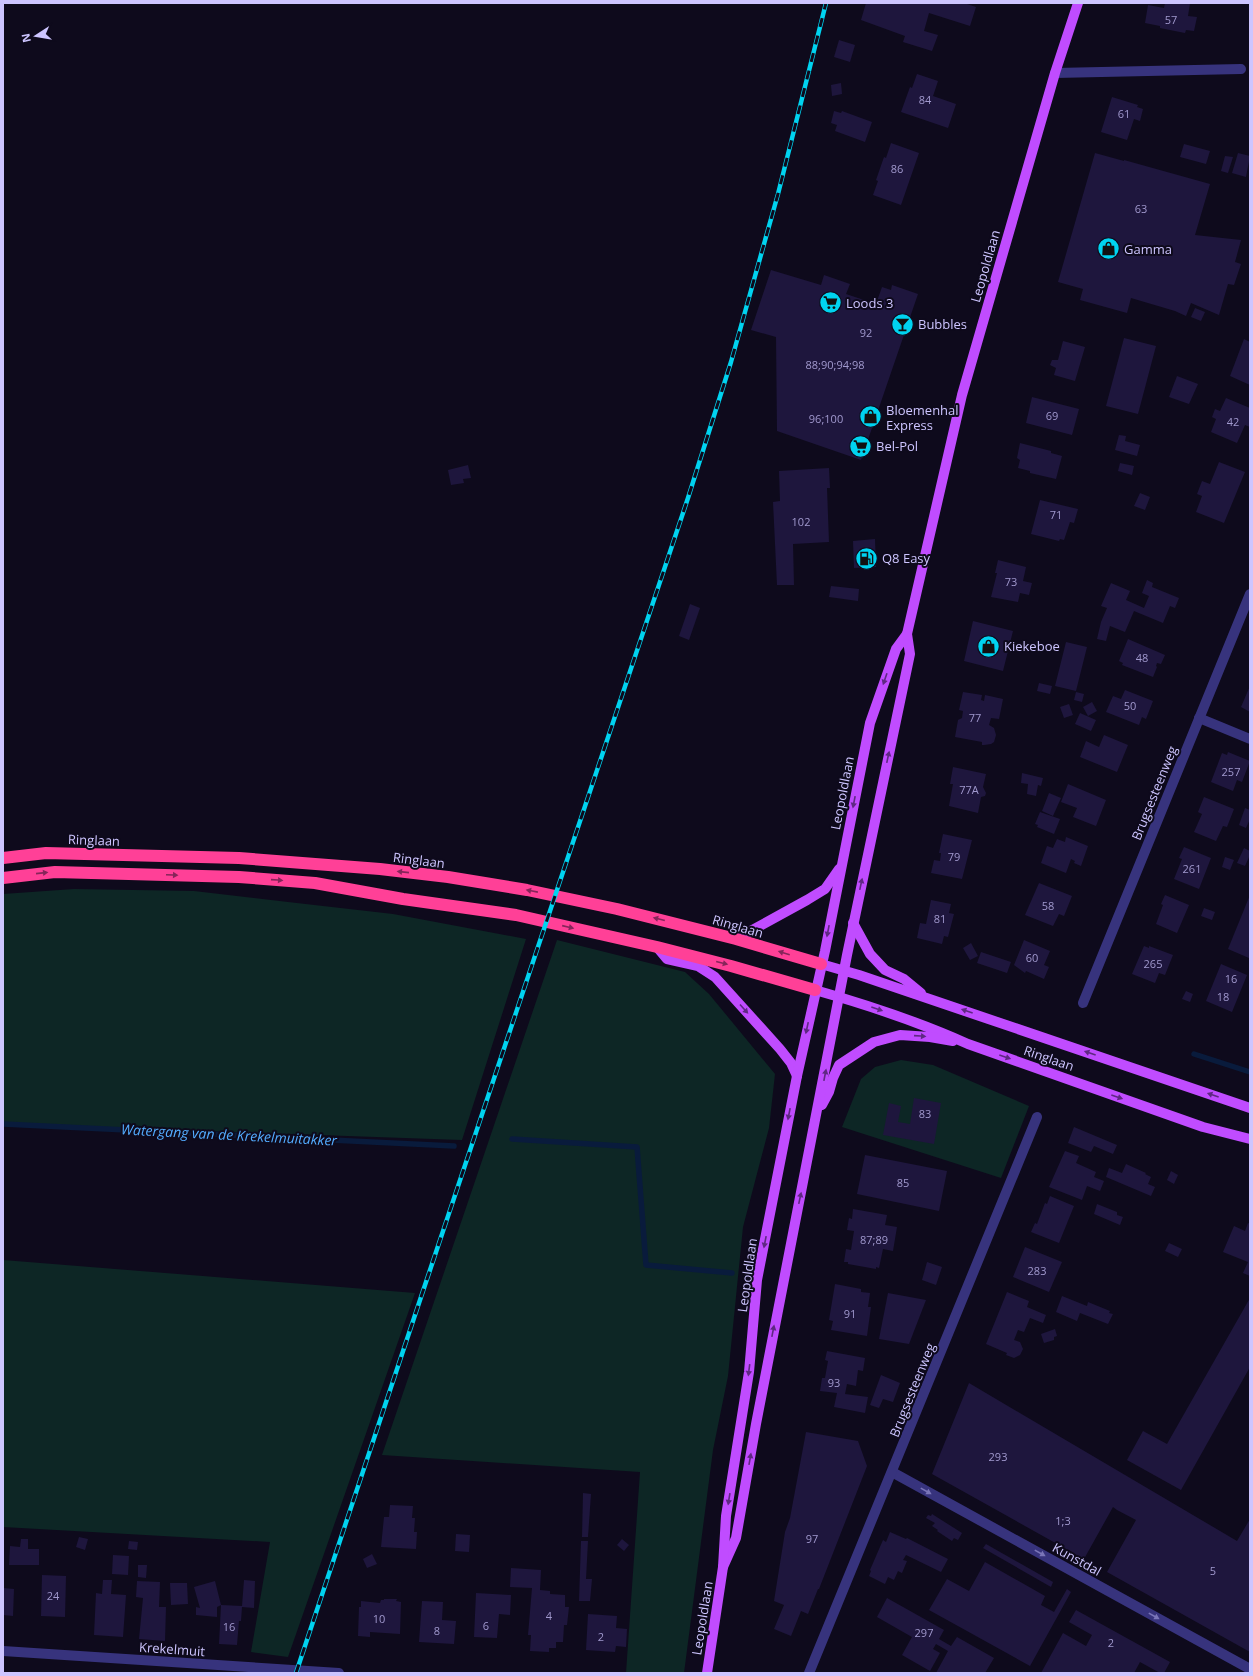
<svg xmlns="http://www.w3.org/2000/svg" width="1253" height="1676" font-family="'Open Sans',sans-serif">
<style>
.green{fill:#0d2625}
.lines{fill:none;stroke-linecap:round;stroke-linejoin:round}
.stream{stroke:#091b3c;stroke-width:5.5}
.building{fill:#1e163d}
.minor{stroke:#37337d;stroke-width:10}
.major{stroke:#c04cff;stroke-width:10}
.highway{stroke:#ff4097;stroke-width:12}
.rail-casing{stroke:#00d3f0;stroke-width:4.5}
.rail{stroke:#0e0a1c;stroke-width:3;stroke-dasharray:9;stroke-linecap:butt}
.oneway{fill:#5e2882}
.oneway2{fill:#86255a}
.oneway3{fill:#7a75b8}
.labels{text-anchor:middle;stroke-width:4;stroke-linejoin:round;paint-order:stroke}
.number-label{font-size:11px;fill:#a199ce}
.poi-label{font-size:13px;fill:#cdc5ff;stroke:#0e0a1c;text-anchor:start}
.street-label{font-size:13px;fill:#cdc5ff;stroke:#0e0a1c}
.water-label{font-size:14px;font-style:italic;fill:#53acff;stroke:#0e0a1c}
</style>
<rect width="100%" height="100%" fill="#0e0a1c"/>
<!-- green -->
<g class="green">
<path d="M74,889L194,891L288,902L393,914L526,939L462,1140L3,1124V894Z"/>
<path d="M557,940L685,972L709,994L775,1074L769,1128L743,1227L728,1376L713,1450L684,1673H626L640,1472L382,1455Z"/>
<path d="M901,1060L933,1065L1029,1106L1001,1178L842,1127L861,1079L875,1067Z"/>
<path d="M3,1260L415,1293L288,1657L251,1652L270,1542L3,1527Z"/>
</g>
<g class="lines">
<!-- stream -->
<g class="stream">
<path d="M1194,1054L1250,1072"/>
<path d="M3,1124L454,1146"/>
<path d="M512,1139L637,1147L646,1265L732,1273"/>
</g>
</g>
<!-- building -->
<g class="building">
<path d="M866,3H964L976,7L970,26L929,13L924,31L938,35L932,51L903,42L905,36L861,20Z"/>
<path d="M1165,3H1190L1188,16L1197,17L1194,31L1186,30L1185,33L1160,28V26L1145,23L1148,5L1164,8Z"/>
<path d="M839,40L855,45L850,62L834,57Z"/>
<path d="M917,74L938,81L933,96L956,104L948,128L901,112L910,87L912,88Z"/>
<path d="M841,83L842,94L832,96L831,85Z"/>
<path d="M1112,97L1138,105L1137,107L1143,109L1140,121L1134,119L1127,140L1101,132Z"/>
<path d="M834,111L841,113L842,111L872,122L865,142L835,131L837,125L831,123Z"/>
<path d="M891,143L919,153L901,205L873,195L878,181L876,180L884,157L886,158Z"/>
<path d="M1184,144L1210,151L1206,164L1180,157Z"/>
<path d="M1095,153L1124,161V160L1210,184L1195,235L1241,240L1235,262L1241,264L1234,285L1228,284L1219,315L1191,303L1186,316L1175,311L1131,298L1127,313L1080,300L1083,289L1058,282Z"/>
<path d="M1238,153L1250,156L1246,177L1232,173Z"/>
<path d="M1225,156L1233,157L1228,173L1221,171Z"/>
<path d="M771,270L821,285L824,275L850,284L846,294L876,304L882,287L891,290L892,285L918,294L861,460L777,431L776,337L751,330Z"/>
<path d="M1195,308L1205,312L1201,321L1191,317Z"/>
<path d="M1124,338L1156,346L1138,414L1106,406Z"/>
<path d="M1244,339L1250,342V385L1230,376Z"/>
<path d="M1063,341L1085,347L1075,381L1054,375L1056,368L1050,365L1052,360H1058Z"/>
<path d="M1177,376L1198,384L1189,404L1169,397Z"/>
<path d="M1032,397L1079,409L1072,435L1026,423Z"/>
<path d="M1226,398L1250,408V427L1245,425L1237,443L1211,432L1216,419L1212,417L1215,409L1220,411Z"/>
<path d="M1119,435L1126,436L1125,441L1140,445L1137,456L1115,450Z"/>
<path d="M1020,443L1051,451V453L1062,456L1056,479L1030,473V471L1018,468L1020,460L1017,458Z"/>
<path d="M1219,462L1245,472L1224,523L1196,512L1202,496L1197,494L1202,481L1210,484Z"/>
<path d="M1120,463L1134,466L1132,475L1118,471Z"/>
<path d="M468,465L471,478L463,479L464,483L451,485L448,470Z"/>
<path d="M829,468L830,488H827L829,542L793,544L794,585H777L773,502L780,501L779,471Z"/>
<path d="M1140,493L1150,497L1145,510L1134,506Z"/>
<path d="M1040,500L1078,509L1074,523L1070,522L1064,540L1060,539L1059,541L1031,534Z"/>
<path d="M875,539L876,567L854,568L853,541Z"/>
<path d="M998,560L1026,567L1023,581L1032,583L1029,595L1020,593L1018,602L991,597L997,573H995Z"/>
<path d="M1147,580L1153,583L1152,587L1179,598L1175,608L1170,606L1163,623L1134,611L1125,632L1110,626L1106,641L1097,639L1101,622L1107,608L1101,606L1111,583L1130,591L1126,600L1144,608L1149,596L1142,593Z"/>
<path d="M831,586L859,589L858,601L829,597Z"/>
<path d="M690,604L700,608L689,640L679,636Z"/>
<path d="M973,621L1013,631L1003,671L964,661Z"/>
<path d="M1128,639L1165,655L1161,664L1157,663L1156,666L1157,667L1153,677L1122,665L1123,663L1119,661Z"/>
<path d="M1066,642L1087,647L1076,691L1055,686Z"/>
<path d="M1039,683L1052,686L1050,694L1037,691Z"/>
<path d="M1250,686V712L1241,707Z"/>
<path d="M1125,690L1153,701L1146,719L1142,717L1139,725L1106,712L1113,696L1121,699Z"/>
<path d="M963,692L982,695L981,700L984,701L985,695L1003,699L999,719L991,718L989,725L994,728L996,735L994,742L991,744L984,745H982V742L955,737L958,720L962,718L963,711L959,710Z"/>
<path d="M1076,692L1084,694L1082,702L1074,700Z"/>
<path d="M1092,702L1097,711L1088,716L1083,707Z"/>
<path d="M1069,704L1073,715L1064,718L1060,707Z"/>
<path d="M1080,713L1096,720L1091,731L1075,724Z"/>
<path d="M1104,735L1128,745L1117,772L1080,757L1086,741L1099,747Z"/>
<path d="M1228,752L1250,761L1242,782L1237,780L1233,791L1211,782L1222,753L1227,755Z"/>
<path d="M953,767L986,774L983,787L986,793L985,796L981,797L978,813L949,806L953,784H950Z"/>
<path d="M1022,773L1043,778L1041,786L1038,785L1036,796L1027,794L1028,784L1021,783Z"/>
<path d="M1068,784L1106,800L1096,826L1073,817L1077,808L1061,802Z"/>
<path d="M1049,793L1061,798L1053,816L1042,811Z"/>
<path d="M1204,797L1234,809L1227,827L1223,826L1216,841L1194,832L1202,814L1198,812Z"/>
<path d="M1245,808L1250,810V819L1246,828L1239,825Z"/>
<path d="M1040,812L1060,819L1054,834L1037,827L1038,825L1035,824Z"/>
<path d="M943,834L972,840L962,879L931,873L934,860L940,861L941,853H939Z"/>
<path d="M1066,837L1088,846L1081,866L1074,863L1075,861L1071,859L1066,873L1041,863L1047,846L1053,848L1057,839L1065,842Z"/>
<path d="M1184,847L1211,858L1199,889L1174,879L1182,859L1179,858Z"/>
<path d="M1244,848L1250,851V855L1245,866L1237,863Z"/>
<path d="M1225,857L1234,860L1230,870L1222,867Z"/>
<path d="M1039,883L1072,896L1064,916L1059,914L1053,926L1025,915Z"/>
<path d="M1165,895L1189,905L1177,933L1156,924L1163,905L1161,904Z"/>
<path d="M1250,895V956L1249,958L1228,949Z"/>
<path d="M931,900L951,904L949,913L954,914L948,937L944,936L942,944L917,938L920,923L926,924Z"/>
<path d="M1204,908L1215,912L1212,920L1201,916Z"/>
<path d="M1024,940L1050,951L1044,965L1049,967L1044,979L1026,971L1025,973L1014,965Z"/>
<path d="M971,943L978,956L970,960L963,948Z"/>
<path d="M1144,946L1149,948V946L1173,955L1165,975L1159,973L1155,983L1132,974Z"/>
<path d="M981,952L1011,962L1007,973L977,963Z"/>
<path d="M1221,964L1247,975L1232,1012L1206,1001Z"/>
<path d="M1186,991L1193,994L1190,1002L1182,999Z"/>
<path d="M914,1098L941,1103L934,1144L883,1135L889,1103L901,1106L898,1122L910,1124Z"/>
<path d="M1074,1127L1117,1145L1113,1154L1094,1146L1091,1152L1068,1143Z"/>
<path d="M1065,1151L1079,1156L1076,1163L1096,1172L1094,1177L1104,1181L1100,1191L1087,1186L1082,1200L1049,1187Z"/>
<path d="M865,1155L947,1171L939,1211L857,1194Z"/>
<path d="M1126,1164L1146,1173L1145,1174L1151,1177L1148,1184L1155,1187L1151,1196L1106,1177L1109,1168L1122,1173Z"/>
<path d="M1171,1171L1178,1175L1174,1184L1167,1180Z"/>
<path d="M1050,1196L1074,1206L1059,1243L1031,1232L1035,1223L1037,1224L1045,1203L1047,1204Z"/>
<path d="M1097,1204L1117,1212V1215L1123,1217L1120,1225L1094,1214Z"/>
<path d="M853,1209L887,1215L885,1225L897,1227L893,1251L883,1249L879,1268L876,1267V1269L848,1264V1262H844L846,1249L851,1250L854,1231L847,1230L849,1218L852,1219Z"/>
<path d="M1248,1223L1250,1224V1276L1243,1273L1248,1262L1223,1252L1234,1226L1245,1231Z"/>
<path d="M1169,1243L1182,1249L1178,1257L1165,1251Z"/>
<path d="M1025,1247L1062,1262L1049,1292L1013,1277Z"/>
<path d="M927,1262L942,1267L936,1285L922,1280Z"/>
<path d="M835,1284L861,1289V1292L870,1293L868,1307H871L867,1336L831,1330L833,1321L829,1320Z"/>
<path d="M1007,1292L1029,1301L1027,1307L1046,1315L1043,1323L1030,1318L1024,1332L1018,1330L1014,1340L1020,1342L1023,1349L1020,1355L1014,1358L1006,1355L1007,1353L986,1344Z"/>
<path d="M888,1293L926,1300L909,1344L879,1339Z"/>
<path d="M1062,1296L1087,1306L1088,1302L1110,1311L1109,1313L1113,1314L1108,1324L1080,1313L1077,1321L1056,1312Z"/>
<path d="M1250,1298V1367L1181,1490L1127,1460L1143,1431L1167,1444Z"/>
<path d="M1055,1329L1057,1336L1054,1337V1340L1044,1343L1041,1334Z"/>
<path d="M827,1351L865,1358L863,1371L858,1370L856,1386L847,1384L845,1394L868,1397L865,1413L834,1407L837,1393L820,1391L822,1378H825L828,1361L825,1360Z"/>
<path d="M881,1375L900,1383L893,1402L883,1399L879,1408L870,1405Z"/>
<path d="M969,1383L1237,1541L1250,1519V1652L1107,1572L1136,1520L1117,1510L1113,1507L1084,1559L932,1474Z"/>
<path d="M806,1432L858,1441L867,1466L819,1589H818L808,1614L801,1611L791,1636L774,1629L784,1605L774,1601L785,1532L790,1518Z"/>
<path d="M583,1493L591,1494L588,1537H582Z"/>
<path d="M390,1505L413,1506L412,1518H415L414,1532H417L416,1549L381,1547L384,1517H389Z"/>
<path d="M932,1514L962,1533L958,1540L954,1538L952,1541L937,1531L938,1530L932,1526L935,1523L926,1518L928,1515L931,1516Z"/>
<path d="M890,1532L906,1539L907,1538L948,1559L941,1572L906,1555L903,1560L907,1561L902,1573L898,1571L894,1580L888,1577L885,1584L869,1576L871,1571L870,1570L883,1540L886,1542Z"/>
<path d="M456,1534L470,1535L469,1552L455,1551Z"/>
<path d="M79,1537L88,1539L85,1550L76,1547Z"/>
<path d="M21,1539H28V1549H39V1565H9L10,1546L20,1547Z"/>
<path d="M622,1539L629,1545L624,1551L617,1545Z"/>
<path d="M129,1541L138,1542L137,1550L128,1549Z"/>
<path d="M581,1541H588L586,1579H592L590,1601H579Z"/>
<path d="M986,1544L1053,1582L1051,1587L983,1548Z"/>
<path d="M372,1554L377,1564L367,1568L363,1559Z"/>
<path d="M113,1555L129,1556L128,1575L112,1574Z"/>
<path d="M985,1562L1045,1596L1041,1605L1054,1612L1067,1589L1071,1592L1030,1666L929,1610L947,1579L969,1591Z"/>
<path d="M138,1565H147L146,1578L138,1577Z"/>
<path d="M511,1568L541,1570L540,1590L550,1591V1594L565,1595V1607H569L567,1625H564L563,1642H556V1648H549V1652L530,1651L531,1635H528L532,1588L510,1587Z"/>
<path d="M42,1575L66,1576L65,1617L41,1616Z"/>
<path d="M103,1580H112L111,1594L126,1595L123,1637L94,1635L96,1593L102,1594Z"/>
<path d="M244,1580L255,1581L254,1608L242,1607L241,1621H239L237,1645L219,1644L221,1605L217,1607V1617L196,1615V1607L200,1608L194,1587L215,1581L221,1605L242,1606Z"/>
<path d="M137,1581L160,1582L159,1607H166L165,1641L139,1639L143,1598L136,1597Z"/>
<path d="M170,1583H187L188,1604L171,1605Z"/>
<path d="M3,1588L14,1589L13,1616L3,1615Z"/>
<path d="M476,1593L511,1595L510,1615L499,1614L497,1638L474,1637Z"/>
<path d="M887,1598L944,1630L939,1639L951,1646L957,1637L994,1658L985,1673H936L948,1651L936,1644L933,1649L940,1653L930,1671L902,1655L912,1637L877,1617Z"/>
<path d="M384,1599H397L396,1601L401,1602L400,1634L370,1632V1637L358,1636L359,1607H361V1601L380,1603L381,1600H384Z"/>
<path d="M422,1601L443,1602L442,1620L456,1621L454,1644L419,1642Z"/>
<path d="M1076,1610L1170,1662L1164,1673H1160L1140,1662L1134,1673H1041L1063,1633L1086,1646L1092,1635L1069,1622Z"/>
<path d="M588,1614L617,1616L616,1628L627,1629L626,1647L616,1646L615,1652L586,1650Z"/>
</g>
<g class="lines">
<!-- minor -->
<g class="minor">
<path d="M1055,73L1241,69"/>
<path d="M1199,718L1250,739"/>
<path d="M1083,1003L1250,594"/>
<path d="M892,1472L1250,1669"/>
<path d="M3,1651L339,1673"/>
<path d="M809,1673L1037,1117"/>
</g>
<!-- major -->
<g class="major">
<path d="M853,923L870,954L885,970L904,979L921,993"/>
<path d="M736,939L807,900L825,889L839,869"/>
<path d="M657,947L667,959L698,966L715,977L780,1049L791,1063L797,1076"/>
<path d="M821,964L859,975L1250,1108"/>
<path d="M815,990C868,1005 919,1022 968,1044L1203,1127L1250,1139"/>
<path d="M822,1105L829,1092L833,1078L839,1065L874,1042L900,1035L930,1037L953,1041"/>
<path d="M723,1567L736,1538L756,1424L847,955L910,654L907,634L962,395L1055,73L1078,3"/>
<path d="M707,1673L723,1567L726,1516L749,1372L757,1280L797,1076L825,951L870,723L896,649L907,634"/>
</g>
<!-- highway -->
<g class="highway">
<path d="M3,858L46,853L239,858L380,869L448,877L527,890L617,909L736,939L821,964"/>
<path d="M3,878L55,872L239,877L315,883L403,899L516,915L657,947L731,966L815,990"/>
</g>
<defs>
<path id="rail" d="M296,1673L421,1297L688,498L731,362L778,194L826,3"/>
</defs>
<!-- rail casing -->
<use href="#rail" class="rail-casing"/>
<!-- rail -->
<use href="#rail" class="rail"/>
</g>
<!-- one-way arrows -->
<defs><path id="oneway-solid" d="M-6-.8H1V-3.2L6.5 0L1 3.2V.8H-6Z"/></defs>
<g class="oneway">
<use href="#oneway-solid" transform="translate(885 679) rotate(109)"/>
<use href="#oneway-solid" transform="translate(888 757) rotate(-78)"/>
<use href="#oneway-solid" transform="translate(854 802) rotate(101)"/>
<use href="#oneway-solid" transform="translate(861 884) rotate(-78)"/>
<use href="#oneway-solid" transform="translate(828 931) rotate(101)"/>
<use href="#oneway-solid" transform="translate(744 1009) rotate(48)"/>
<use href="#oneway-solid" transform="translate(877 1009) rotate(19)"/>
<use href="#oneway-solid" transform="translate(967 1011) rotate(-161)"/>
<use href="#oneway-solid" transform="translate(807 1028) rotate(102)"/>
<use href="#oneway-solid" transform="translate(920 1036) rotate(4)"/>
<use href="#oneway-solid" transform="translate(1090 1053) rotate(-161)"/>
<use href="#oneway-solid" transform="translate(1005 1057) rotate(19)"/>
<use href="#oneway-solid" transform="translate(825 1075) rotate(-79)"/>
<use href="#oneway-solid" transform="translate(1213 1095) rotate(-161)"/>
<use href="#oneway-solid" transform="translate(1117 1097) rotate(19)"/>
<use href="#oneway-solid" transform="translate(789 1114) rotate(101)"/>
<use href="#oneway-solid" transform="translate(800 1198) rotate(-78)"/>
<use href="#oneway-solid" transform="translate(765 1242) rotate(101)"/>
<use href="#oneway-solid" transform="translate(773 1331) rotate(-79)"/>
<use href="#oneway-solid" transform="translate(749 1370) rotate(97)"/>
<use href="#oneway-solid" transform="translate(750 1459) rotate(-80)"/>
<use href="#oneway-solid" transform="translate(729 1499) rotate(99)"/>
</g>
<g class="oneway2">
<use href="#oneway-solid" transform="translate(403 872) rotate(-174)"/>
<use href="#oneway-solid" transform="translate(42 873) rotate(-6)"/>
<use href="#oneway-solid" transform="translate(172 875) rotate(2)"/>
<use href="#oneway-solid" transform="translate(277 880) rotate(4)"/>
<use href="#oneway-solid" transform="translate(532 891) rotate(-169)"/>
<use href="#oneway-solid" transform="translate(659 919) rotate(-166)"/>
<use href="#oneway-solid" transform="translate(568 927) rotate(13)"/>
<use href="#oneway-solid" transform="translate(784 953) rotate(-163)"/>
<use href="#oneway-solid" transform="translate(722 963) rotate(14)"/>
</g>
<g class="oneway3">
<use href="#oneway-solid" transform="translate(926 1491) rotate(29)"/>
<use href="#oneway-solid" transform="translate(1040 1553) rotate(29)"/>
<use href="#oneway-solid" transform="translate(1154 1616) rotate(29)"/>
</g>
<!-- icons -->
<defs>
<symbol id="shop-disc" viewBox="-11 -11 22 22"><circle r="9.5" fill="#00d3f0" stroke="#0e0a1c"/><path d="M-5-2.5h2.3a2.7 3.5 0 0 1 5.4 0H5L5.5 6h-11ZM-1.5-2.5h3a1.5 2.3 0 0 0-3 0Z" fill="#111"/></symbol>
<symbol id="supermarket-disc" viewBox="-11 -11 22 22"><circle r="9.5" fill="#00d3f0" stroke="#0e0a1c"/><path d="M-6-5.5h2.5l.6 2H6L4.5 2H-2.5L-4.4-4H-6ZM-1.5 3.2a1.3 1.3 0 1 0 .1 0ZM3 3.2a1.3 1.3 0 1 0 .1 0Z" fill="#111"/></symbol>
<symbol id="bar-disc" viewBox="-11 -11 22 22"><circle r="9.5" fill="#00d3f0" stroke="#0e0a1c"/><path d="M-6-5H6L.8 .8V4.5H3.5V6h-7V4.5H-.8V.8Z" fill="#111"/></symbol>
<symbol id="fuel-disc" viewBox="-11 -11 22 22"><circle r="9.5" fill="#00d3f0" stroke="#0e0a1c"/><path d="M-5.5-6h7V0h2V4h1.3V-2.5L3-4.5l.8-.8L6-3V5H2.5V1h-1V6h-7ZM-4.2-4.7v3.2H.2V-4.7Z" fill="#111"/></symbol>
</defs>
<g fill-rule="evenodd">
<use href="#shop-disc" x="1096" y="236" width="25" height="25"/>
<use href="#supermarket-disc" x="818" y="290" width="25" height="25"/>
<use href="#bar-disc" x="890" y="312" width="25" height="25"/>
<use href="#shop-disc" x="858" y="404" width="25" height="25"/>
<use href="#supermarket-disc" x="848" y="434" width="25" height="25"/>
<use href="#fuel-disc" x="854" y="546" width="25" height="25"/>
<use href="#shop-disc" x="976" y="634" width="25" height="25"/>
</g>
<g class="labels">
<!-- number labels -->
<g class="number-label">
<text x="1171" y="24">57</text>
<text x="925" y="104">84</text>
<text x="1124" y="118">61</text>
<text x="897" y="173">86</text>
<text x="1141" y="213">63</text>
<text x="866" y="337">92</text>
<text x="835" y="369">88;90;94;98</text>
<text x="1052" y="420">69</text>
<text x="826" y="423">96;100</text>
<text x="1233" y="426">42</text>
<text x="1056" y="519">71</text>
<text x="801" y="526">102</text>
<text x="1011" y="586">73</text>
<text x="1142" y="662">48</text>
<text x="1130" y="710">50</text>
<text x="975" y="722">77</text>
<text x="1231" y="776">257</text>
<text x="969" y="794">77A</text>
<text x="954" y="861">79</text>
<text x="1192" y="873">261</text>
<text x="1048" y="910">58</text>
<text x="940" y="923">81</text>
<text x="1032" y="962">60</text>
<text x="1153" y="968">265</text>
<text x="1231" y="983">16</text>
<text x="1223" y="1001">18</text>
<text x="925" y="1118">83</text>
<text x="903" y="1187">85</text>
<text x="874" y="1244">87;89</text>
<text x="1037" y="1275">283</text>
<text x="850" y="1318">91</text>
<text x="834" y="1387">93</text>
<text x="998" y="1461">293</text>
<text x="1063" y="1525">1;3</text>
<text x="812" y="1543">97</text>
<text x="1213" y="1575">5</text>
<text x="53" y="1600">24</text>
<text x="549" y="1620">4</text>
<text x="379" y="1623">10</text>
<text x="486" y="1630">6</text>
<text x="229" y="1631">16</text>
<text x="437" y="1635">8</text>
<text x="924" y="1637">297</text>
<text x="601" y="1641">2</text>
<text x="1111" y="1647">2</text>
</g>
<!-- poi labels -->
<g class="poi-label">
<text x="1124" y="254">Gamma</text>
<text x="846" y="308">Loods 3</text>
<text x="918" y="329">Bubbles</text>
<text x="886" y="415">Bloemenhal<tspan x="886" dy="15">Express</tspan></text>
<text x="876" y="451">Bel-Pol</text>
<text x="882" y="563">Q8 Easy</text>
<text x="1004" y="651">Kiekeboe</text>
</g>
<!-- street labels -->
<g class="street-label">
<text transform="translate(985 266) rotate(-74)" y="5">Leopoldlaan</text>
<text transform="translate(842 793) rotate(-79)" y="5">Leopoldlaan</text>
<text transform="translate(1154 793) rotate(-68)" y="5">Brugsesteenweg</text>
<text transform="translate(94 840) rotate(2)" y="5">Ringlaan</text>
<text transform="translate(419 860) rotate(7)" y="5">Ringlaan</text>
<text transform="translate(738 926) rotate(16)" y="5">Ringlaan</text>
<text transform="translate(1049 1058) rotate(19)" y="5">Ringlaan</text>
<text transform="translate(747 1275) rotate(-82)" y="5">Leopoldlaan</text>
<text transform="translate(912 1390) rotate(-68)" y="5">Brugsesteenweg</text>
<text transform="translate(1077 1559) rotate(29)" y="5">Kunstdal</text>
<text transform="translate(702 1618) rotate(-81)" y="5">Leopoldlaan</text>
<text transform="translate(172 1649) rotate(4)" y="5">Krekelmuit</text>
</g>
<!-- water labels -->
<g class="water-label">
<text transform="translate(229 1135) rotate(3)" y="5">Watergang van de Krekelmuitakker</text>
</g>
</g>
<!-- border -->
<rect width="1253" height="1676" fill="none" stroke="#cdc5ff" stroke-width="8"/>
<!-- north arrow -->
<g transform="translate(36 36) rotate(258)" stroke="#0e0a1c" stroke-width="3" paint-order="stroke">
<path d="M0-3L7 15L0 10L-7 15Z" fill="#cdc5ff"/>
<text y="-6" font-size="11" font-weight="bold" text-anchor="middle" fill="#cdc5ff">N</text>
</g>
</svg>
